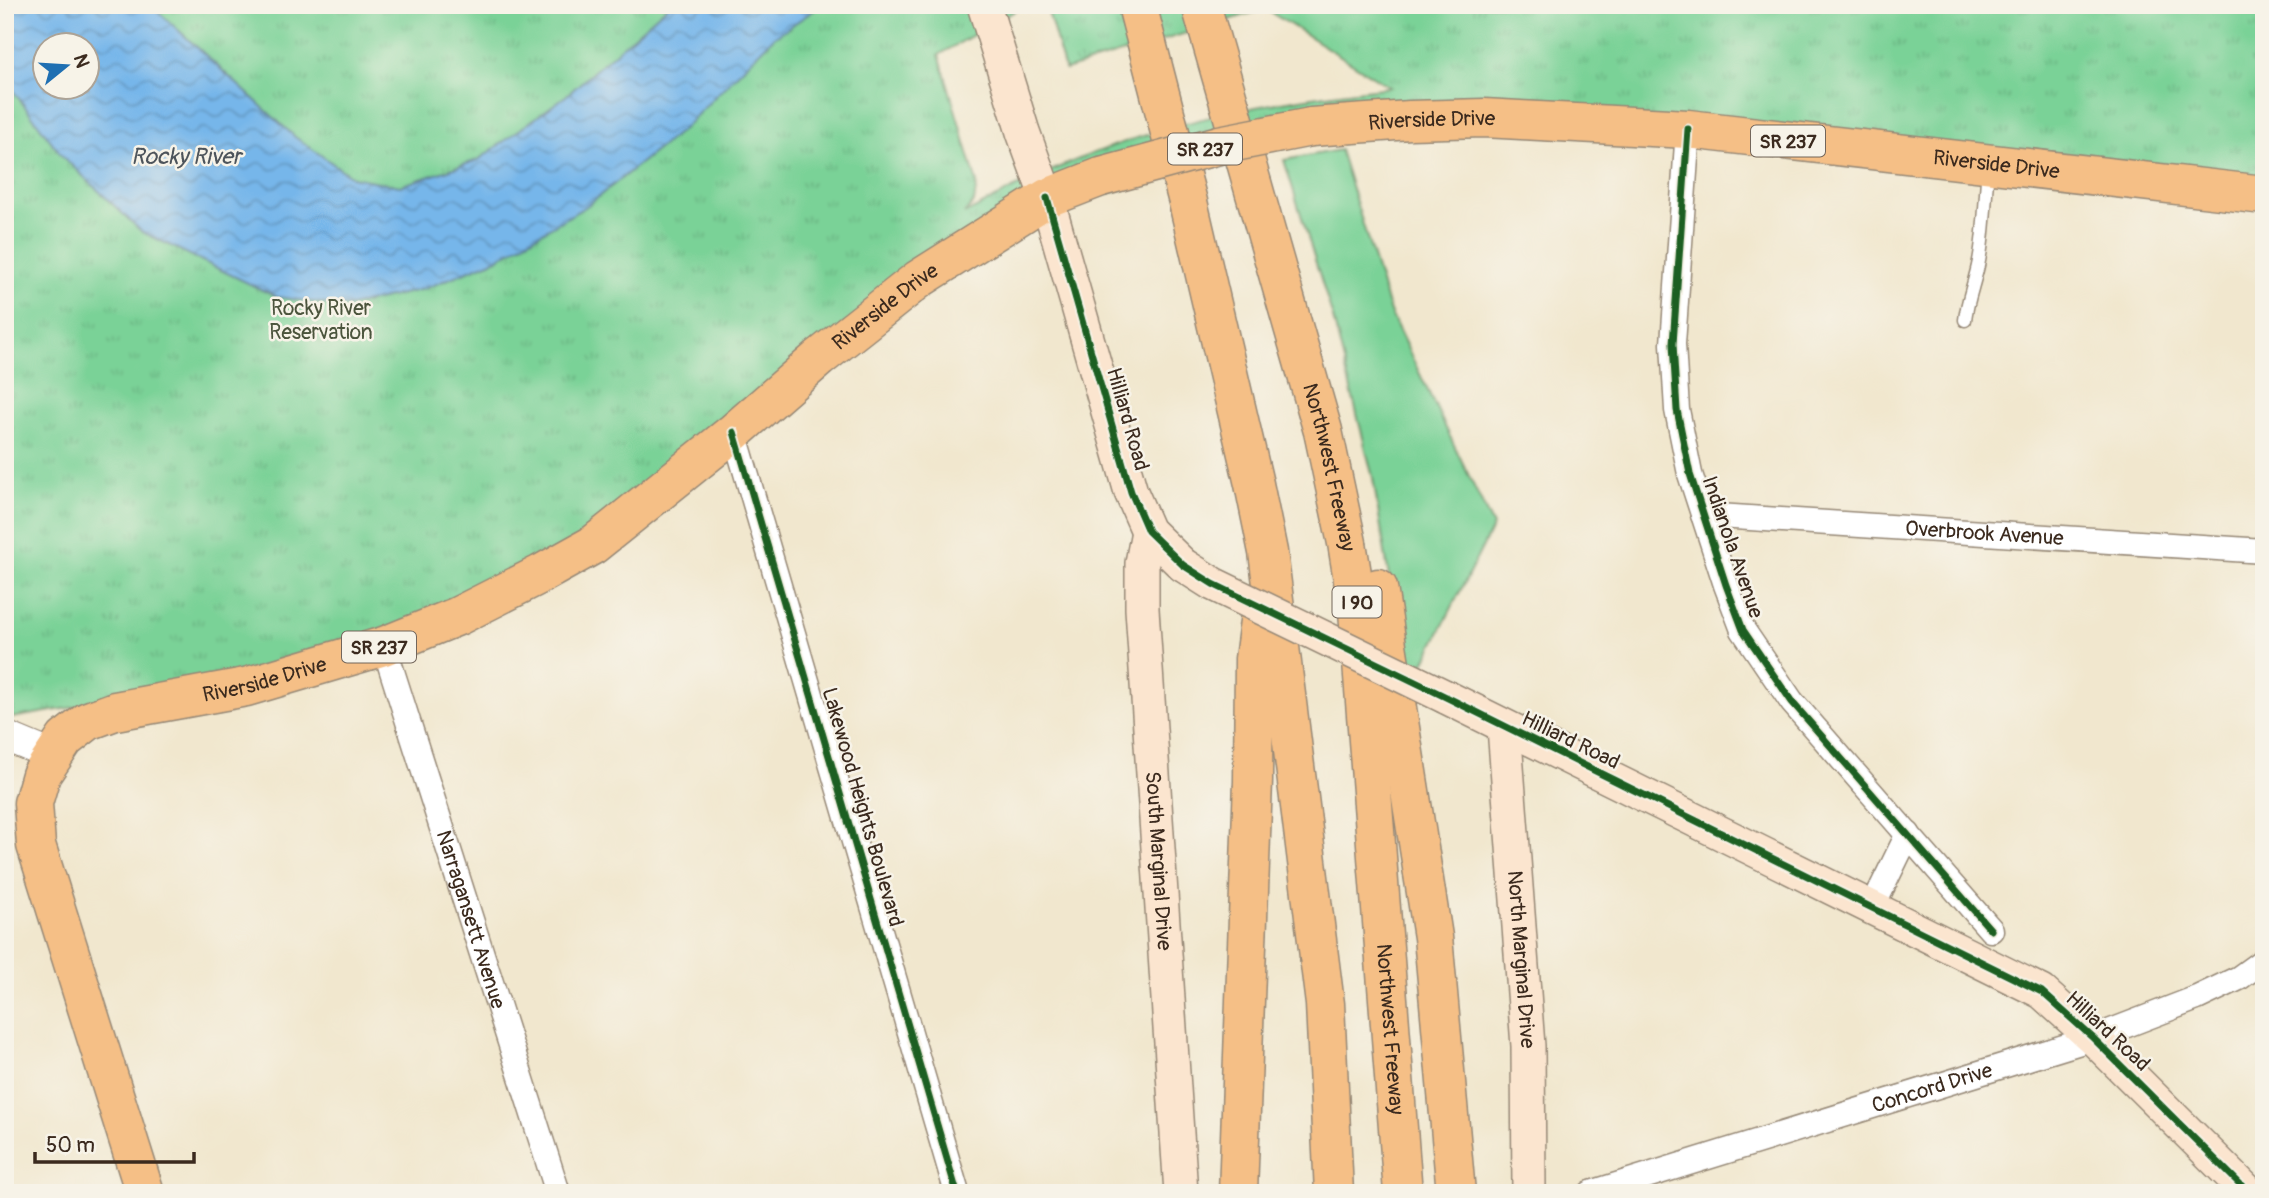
<svg xmlns="http://www.w3.org/2000/svg" width="2269" height="1198" font-family="Pangolin,sans-serif">
<style>
.grass{fill:#7ad297;stroke:#5a7e5a;stroke-width:2}
.park{fill:url(#park-tufts);stroke:#5a7e5a;stroke-width:2;fill-rule:evenodd}
.water{fill:url(#water-waves);stroke:#587084;stroke-width:2;fill-rule:evenodd}
.lines{fill:none;stroke-linecap:round;stroke-linejoin:round}
.service-casing{stroke:#968876;stroke-width:15}
.minor-casing{stroke:#968876;stroke-width:27}
.tertiary-casing{stroke:#968876;stroke-width:32}
.secondary-casing{stroke:#968876;stroke-width:36}
.primary-casing{stroke:#968876;stroke-width:41}
.motorway-casing{stroke:#968876;stroke-width:41}
.service{stroke:#fff;stroke-width:12}
.minor{stroke:#fff;stroke-width:24}
.tertiary{stroke:#fff;stroke-width:30}
.secondary{stroke:#fbe5cf;stroke-width:33}
.primary{stroke:#f5bf86;stroke-width:38}
.motorway{stroke:#f5bf86;stroke-width:38}
.secondary-bridge-casing{stroke:#968876;stroke-width:36;stroke-linecap:butt}
.primary-bridge-casing{stroke:#968876;stroke-width:41;stroke-linecap:butt}
.secondary-bridge{stroke:#fbe5cf;stroke-width:33}
.primary-bridge{stroke:#f5bf86;stroke-width:38}
.cycleway-casing{stroke:#f7f3e8;stroke-width:11}
.cycleway{stroke:#1b5e20;stroke-width:7}
.labels{text-anchor:middle;stroke-width:5;stroke-linejoin:round;paint-order:stroke}
.shield{fill:#f7f3e8;stroke:#73665b;stroke-width:2}
.shield-label{font-size:19px;font-weight:bold;fill:#3b2a1e}
.street-label{font-size:21px;fill:#3b2a1e;stroke:#f7f3e8}
.park-label{font-size:21px;fill:#4b543c;stroke:#f7f3e8}
.water-label{font-size:23px;font-style:italic;fill:#4d545b;stroke:#f7f3e8}
</style>
<defs>
<pattern id="park-tufts" width="24" height="20" patternUnits="userSpaceOnUse" patternTransform="scale(1.75)"><rect width="24" height="20" fill="#7ad297"/><path d="M3 7l-1-3M5 7V3M7 7l1-3M15 17l-1-3M17 17v-4M19 17l1-3" fill="none" stroke="#6ab482"/></pattern>
<pattern id="water-waves" width="16" height="10" patternUnits="userSpaceOnUse" patternTransform="scale(1.75)"><rect width="16" height="10" fill="#76b6ea"/><path d="M0 5q4-4 8 0t8 0" fill="none" stroke="#6294bd"/></pattern>
</defs>
<rect width="100%" height="100%" fill="#f7f3e8"/>
<filter id="ink" filterUnits="userSpaceOnUse"><feTurbulence type="fractalNoise" baseFrequency=".0143" numOctaves="2"/><feDisplacementMap in="SourceGraphic" scale="14" xChannelSelector="R" yChannelSelector="G"/><feConvolveMatrix kernelMatrix="1 2 1 2 8 2 1 2 1" color-interpolation-filters="sRGB"/></filter>
<filter id="wash" filterUnits="userSpaceOnUse"><feTurbulence type="fractalNoise" baseFrequency=".00686" numOctaves="4" result="noise"/><feDisplacementMap in="SourceGraphic" scale="28" xChannelSelector="R" yChannelSelector="G"/><feGaussianBlur stdDeviation="1.57" result="paint"/><feColorMatrix in="noise" values="0 0 0 0 0 0 0 0 0 0 0 0 0 0 0 0 0 1.4 0 .05"/><feComposite in="paint" operator="in"/></filter>
<g filter="url(#wash)">
<rect width="100%" height="100%" fill="#f1e7ce"/>
<!-- grass -->
<path class="grass" d="M1340,150L1390,312L1493,526L1420,671L1403,664L1373,478L1333,318L1284,160Z"/>
<!-- park -->
<path class="park" d="M5,5H1025L939,55L977,183L974,202L964,214C994,199 1024,182 1055,169C1162,122 1275,99 1390,87L1265,9L1065,70L1046,5H2264V178L2249,174L2204,167L1496,121L1358,122L1023,217L595,553L279,672L5,719ZM46,46H88V88H46Z"/>
<!-- water -->
<path class="water" d="M5,5H151L295,137L352,177L400,186L478,160L567,95L669,5H822L774,37L682,130L588,205L497,259L424,289L347,307L277,297L142,232L63,157L5,80ZM46,46H88V88H46Z"/>
</g>
<g filter="url(#ink)">
<g class="lines">
<defs>
<path id="service" d="M1965,320C1967,300 1975,282 1979,261C1985,231 1985,199 1988,167"/>
<g id="minor">
<path d="M1688,129L1673,344L1677,410L1690,474L1726,585L1743,630L1792,702L1991,930"/>
<path d="M734,432L957,1193"/>
<path id="s1" d="M1703,515L2264,551"/>
<path id="s2" d="M384,646L558,1193"/>
<path d="M1872,908L1908,834"/>
<path id="s3" d="M1591,1193L2093,1038L2197,998L2239,978L2264,960"/>
</g>
<path id="tertiary" d="M5,736L53,756"/>
<g id="secondary">
<path d="M984,5L1023,132L1047,198L1131,492L1148,531L1183,565"/>
<path id="s4" d="M1148,531L1142,563V609L1181,1193"/>
<path d="M1446,697L2042,992L2093,1038L2249,1193"/>
<path id="s5" d="M1504,727L1528,1046L1529,1193"/>
</g>
<g id="primary">
<path id="s6" d="M1311,127L1410,120L1484,118L1688,129L2264,195"/>
<path id="s7" d="M145,1193L36,845L33,803L41,775L65,739L88,721L115,711L246,687L384,646L458,616L541,574L593,545L734,432L819,358L919,279L1047,198L1101,177"/>
</g>
<g id="motorway">
<path d="M1137,5L1188,202L1254,484L1268,552L1325,1004L1334,1193"/>
<path id="s8" d="M1201,5L1323,431L1347,543L1358,611L1403,1193"/>
<path d="M1378,588L1433,937L1456,1193"/>
<path d="M1238,1193L1253,781L1254,659L1261,606"/>
</g>
</defs>
<!-- service casing -->
<use href="#service" class="service-casing"/>
<!-- minor casing -->
<use href="#minor" class="minor-casing"/>
<!-- tertiary casing -->
<use href="#tertiary" class="tertiary-casing"/>
<!-- secondary casing -->
<use href="#secondary" class="secondary-casing"/>
<!-- primary casing -->
<use href="#primary" class="primary-casing"/>
<!-- motorway casing -->
<use href="#motorway" class="motorway-casing"/>
<!-- service -->
<use href="#service" class="service"/>
<!-- minor -->
<use href="#minor" class="minor"/>
<!-- tertiary -->
<use href="#tertiary" class="tertiary"/>
<!-- secondary -->
<use href="#secondary" class="secondary"/>
<!-- primary -->
<use href="#primary" class="primary"/>
<!-- motorway -->
<use href="#motorway" class="motorway"/>
<defs>
<path id="secondary-bridge" d="M1183,565L1213,584L1446,697"/>
<path id="primary-bridge" d="M1101,177L1219,145L1311,127"/>
</defs>
<!-- secondary-bridge casing -->
<use href="#secondary-bridge" class="secondary-bridge-casing"/>
<!-- primary-bridge casing -->
<use href="#primary-bridge" class="primary-bridge-casing"/>
<!-- secondary-bridge -->
<use href="#secondary-bridge" class="secondary-bridge"/>
<!-- primary-bridge -->
<use href="#primary-bridge" class="primary-bridge"/>
<defs>
<g id="cycleway">
<path d="M1688,129L1673,344L1677,410L1690,474L1726,585L1743,630L1792,702L1991,930"/>
<path d="M1047,198L1131,492L1148,531L1183,565L1213,584L1446,697L2042,992L2093,1038L2249,1193"/>
<path d="M734,432L957,1193"/>
</g>
</defs>
<!-- cycleway casing -->
<use href="#cycleway" class="cycleway-casing"/>
<!-- cycleway -->
<use href="#cycleway" class="cycleway"/>
</g>
</g>
<g class="labels">
<!-- shield labels -->
<g class="shield">
<rect x="1751" y="125.5" width="74" height="31" rx="5"/>
<rect x="1168" y="133.5" width="74" height="31" rx="5"/>
<rect x="1332.5" y="586.5" width="49" height="31" rx="5"/>
<rect x="342" y="631.5" width="74" height="31" rx="5"/>
</g>
<g class="shield-label">
<text x="1788" y="148">SR 237</text>
<text x="1205" y="156">SR 237</text>
<text x="1357" y="609">I 90</text>
<text x="379" y="654">SR 237</text>
</g>
<!-- street labels -->
<g class="street-label">
<text dy="7" stroke="none"><textPath href="#s6" startOffset="121">Riverside Drive</textPath></text>
<text dy="7" stroke="none"><textPath href="#s6" startOffset="688">Riverside Drive</textPath></text>
<text dy="7" stroke="none"><textPath href="#s7" startOffset="1424">Riverside Drive</textPath></text>
<text transform="translate(1128 419) rotate(74)" y="7">Hilliard Road</text>
<text dy="7" stroke="none"><textPath href="#s8" startOffset="480">Northwest Freeway</textPath></text>
<text dy="7" stroke="none"><textPath href="#s1" startOffset="282">Overbrook Avenue</textPath></text>
<text transform="translate(1733 547) rotate(71)" y="7">Indianola Avenue</text>
<text dy="7" stroke="none"><textPath href="#s7" startOffset="690">Riverside Drive</textPath></text>
<text transform="translate(1571 740) rotate(26)" y="7">Hilliard Road</text>
<text transform="translate(863 807) rotate(74)" y="7">Lakewood Heights Boulevard</text>
<text dy="7" stroke="none"><textPath href="#s4" startOffset="331">South Marginal Drive</textPath></text>
<text dy="7" stroke="none"><textPath href="#s2" startOffset="287">Narragansett Avenue</textPath></text>
<text dy="7" stroke="none"><textPath href="#s5" startOffset="233">North Marginal Drive</textPath></text>
<text dy="7" stroke="none"><textPath href="#s8" startOffset="1046">Northwest Freeway</textPath></text>
<text transform="translate(2108 1031) rotate(43)" y="7">Hilliard Road</text>
<text dy="7" stroke="none"><textPath href="#s3" startOffset="357">Concord Drive</textPath></text>
</g>
<!-- park labels -->
<g class="park-label">
<text x="321" y="315">Rocky River<tspan x="321" dy="24">Reservation</tspan></text>
</g>
<!-- water labels -->
<g class="water-label">
<text x="186" y="164">Rocky River</text>
</g>
</g>
<!-- margin -->
<rect width="2269" height="1198" fill="none" stroke="#f7f3e8" stroke-width="28"/>
<!-- north arrow -->
<g transform="translate(66 66) rotate(72)"><circle r="33" fill="#f7f3e8" stroke="#aca397" stroke-width="2"/>
<path d="M0-5L12 26L0 18L-12 26Z" fill="#1f6fb2"/>
<text y="-10" font-size="19" font-weight="bold" text-anchor="middle" fill="#3b2a1e">N</text>
</g>
<!-- scale -->
<path d="M35 1152v10h159v-10" fill="none" stroke="#3b2a1e" stroke-width="3.5"/>
<text x="46" y="1152" font-size="21" fill="#3b2a1e" stroke="#f7f3e8" stroke-width="5" paint-order="stroke">50 m</text>
</svg>
